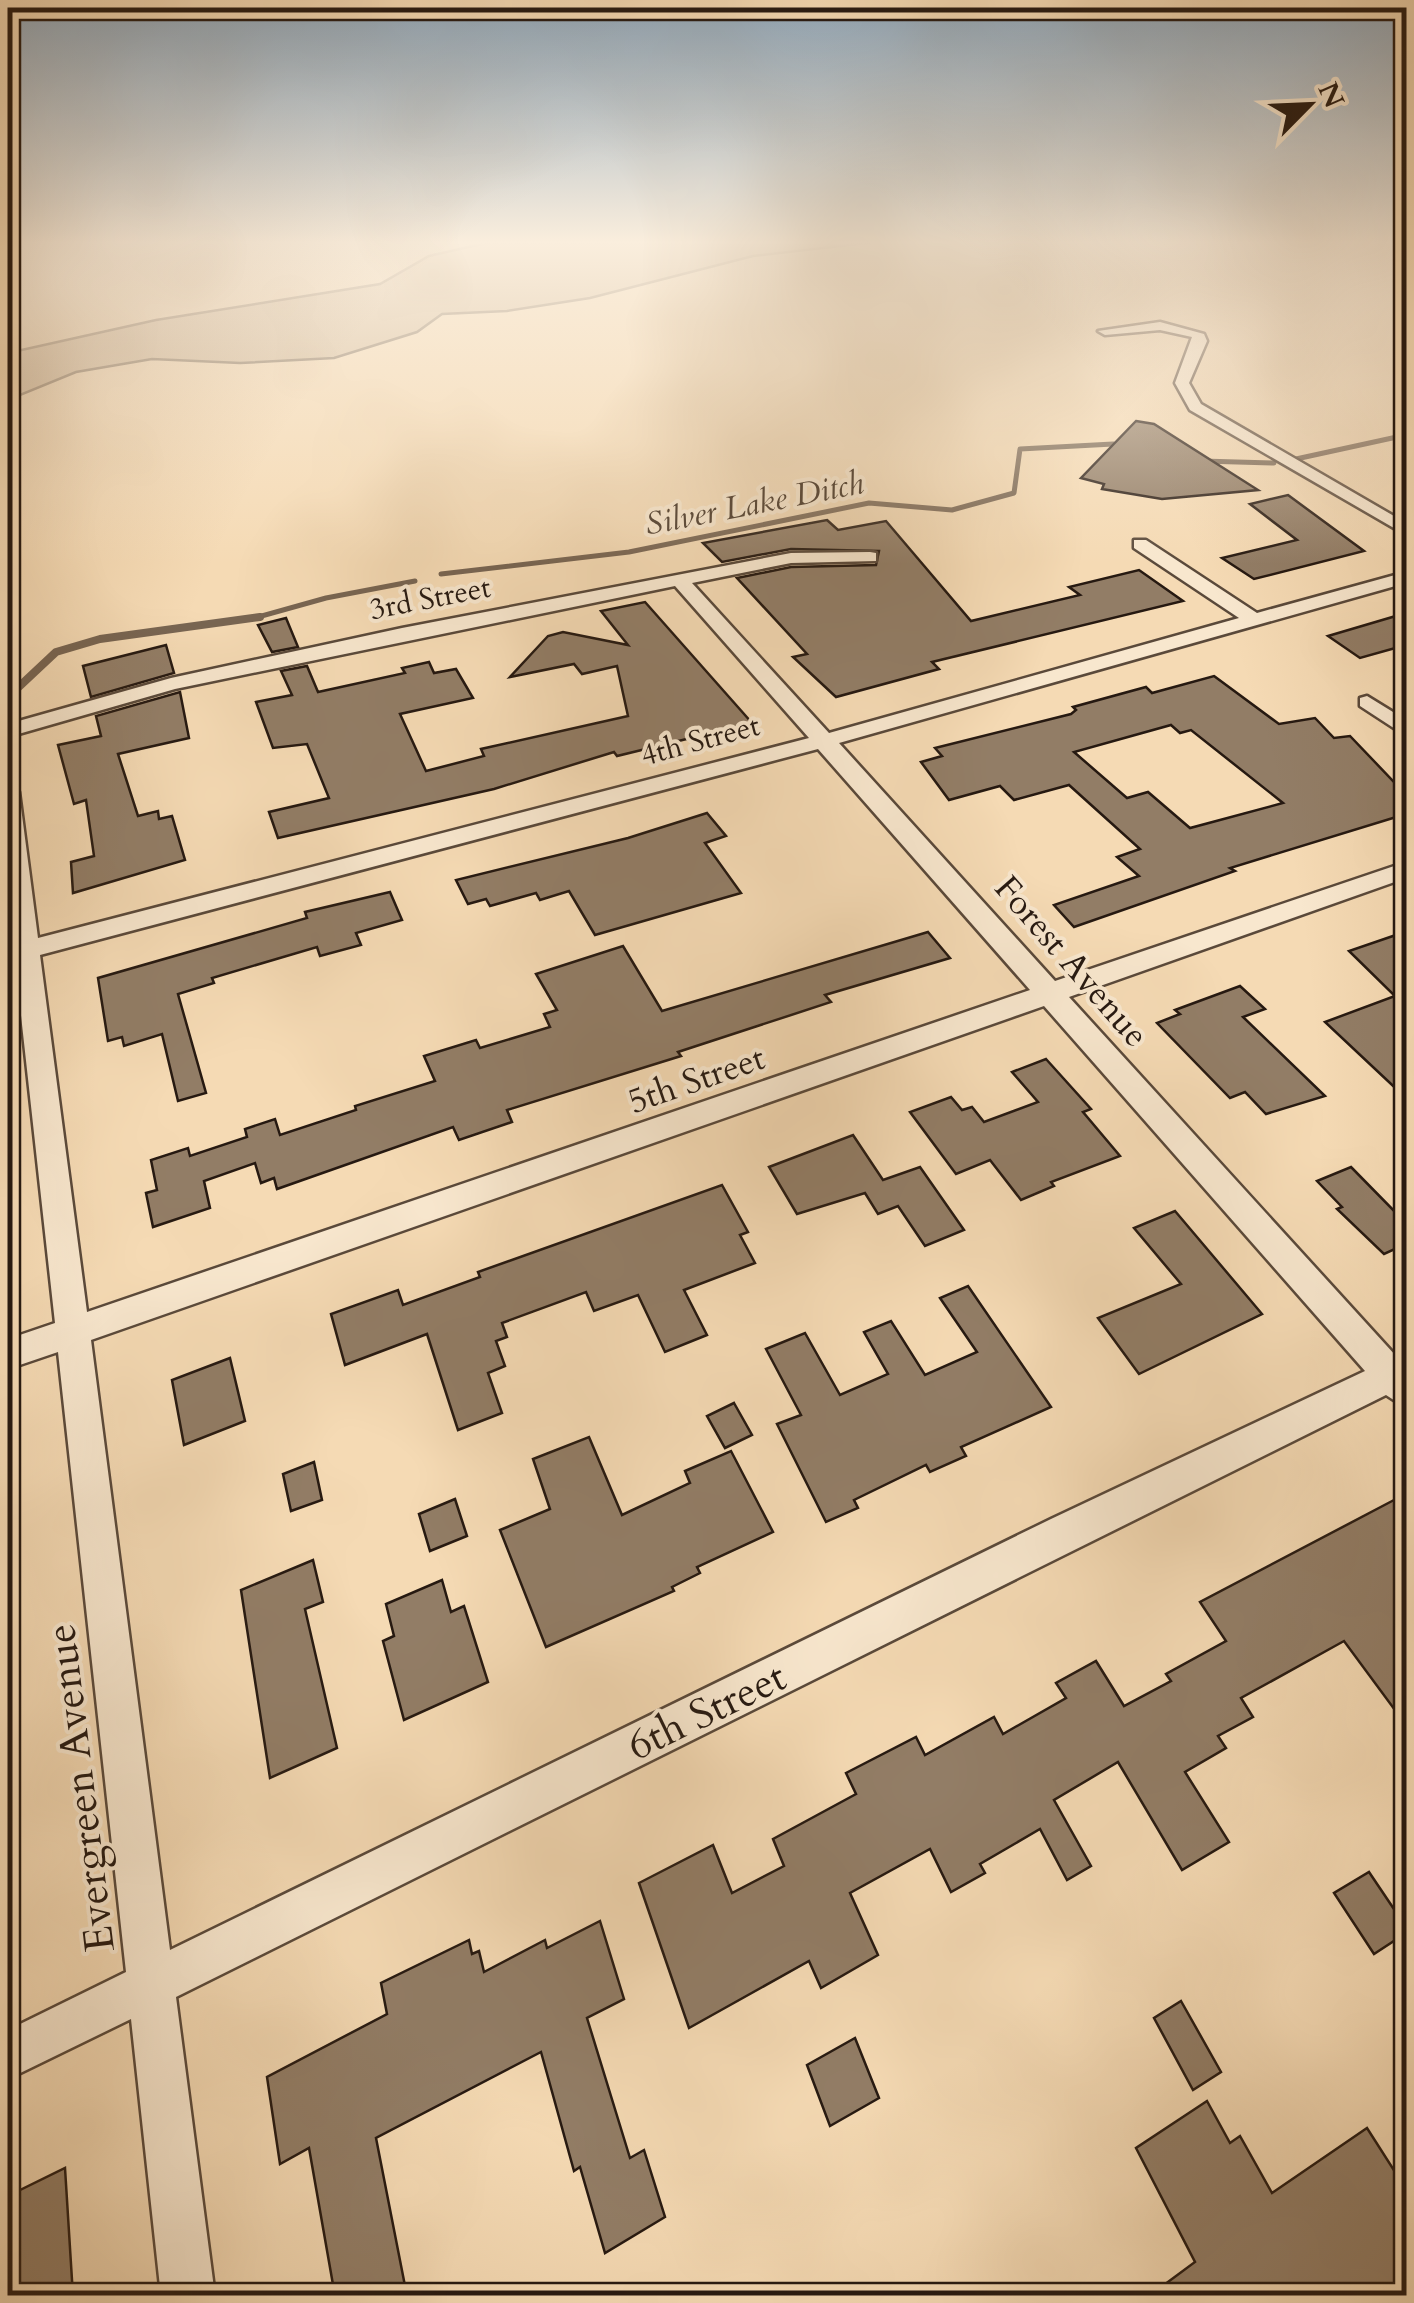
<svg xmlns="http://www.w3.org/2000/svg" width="1414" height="2303" font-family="Cardo,serif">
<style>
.green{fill:#d2b998;stroke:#7c6954;stroke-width:2.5}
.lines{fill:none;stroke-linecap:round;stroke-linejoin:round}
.stream-far1{stroke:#786552;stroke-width:5}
.stream{stroke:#786552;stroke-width:8}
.building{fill:#927d66;stroke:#261911;stroke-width:2.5;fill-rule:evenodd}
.street-casing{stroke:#5a493a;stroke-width:5}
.street{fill:#f8e7ce;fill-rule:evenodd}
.labels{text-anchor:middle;stroke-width:8;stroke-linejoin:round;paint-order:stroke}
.far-street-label{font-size:30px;fill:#261911;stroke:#f8e7ce}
.far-water-label{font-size:32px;font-style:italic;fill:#5d4c3c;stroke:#f8e7ce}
.street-label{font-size:35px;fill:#261911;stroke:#f8e7ce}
.near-street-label{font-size:42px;fill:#261911;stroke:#f8e7ce}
</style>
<rect width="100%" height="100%" fill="#f5dab4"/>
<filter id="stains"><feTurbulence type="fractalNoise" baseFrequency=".002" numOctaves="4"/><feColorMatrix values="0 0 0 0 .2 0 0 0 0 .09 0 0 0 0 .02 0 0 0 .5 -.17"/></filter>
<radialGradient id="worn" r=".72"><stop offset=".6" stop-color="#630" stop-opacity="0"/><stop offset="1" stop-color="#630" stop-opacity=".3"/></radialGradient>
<!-- green -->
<path class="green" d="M875,242L753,256L590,298L507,311L442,314L417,332L334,358L240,363L152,359L76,372L8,400V353L156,320L380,284L429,256L486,243Z"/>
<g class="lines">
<!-- stream-far1 -->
<g class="stream-far1">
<path d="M1296,459L1406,435"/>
<path d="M1202,461L1274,463"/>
<path d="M441,574L629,552L869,503L952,510L1014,493L1020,449L1113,444L1126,448"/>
<path d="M251,619L326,598L415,581"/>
</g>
<!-- stream -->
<path class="stream" d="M8,697L56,652L100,639L260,617"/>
</g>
<!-- building -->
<g class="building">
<path d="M1136,421L1154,424L1258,490L1162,499L1102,489L1104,484L1081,478Z"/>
<path d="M1288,495L1364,551L1254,579L1222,558L1297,540L1250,504Z"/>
<path d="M827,520L838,530L886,521L971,621L1080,595L1069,587L1139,570L1183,601L932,662L939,669L836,697L793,657L807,654L737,578L791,567L876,565L879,551L791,549L722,562L703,543Z"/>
<path d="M645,602L752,723L617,756L614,752L494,789L278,838L269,812L329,798L307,744L273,748L256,702L292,695L281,671L307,666L318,692L405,673L402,668L429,662L434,673L456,669L473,698L400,714L426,771L484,756L481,749L628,716L617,666L582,674L574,664L510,677L548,636L563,632L628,645L601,611Z"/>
<path d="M1406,613V645L1360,658L1328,636Z"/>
<path d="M286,618L298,647L272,652L258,625Z"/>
<path d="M166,645L174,673L91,697L83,666Z"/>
<path d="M1214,676L1279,724L1315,718L1334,738L1350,736L1394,782L1406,778V814L1230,868L1235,871L1074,927L1054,905L1139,876L1117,857L1140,849L1069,785L1014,800L1000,786L949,800L921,762L942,756L935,748L1071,714L1076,710L1073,707L1146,687L1152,693ZM1171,725L1180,733L1191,730L1283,803L1190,828L1148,792L1127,798L1074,752Z"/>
<path d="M180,692L189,738L118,754L138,816L158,811L159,819L172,816L185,860L73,893L71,862L94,856L86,800L74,804L58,745L101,736L96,716Z"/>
<path d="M707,813L726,836L705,843L741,893L595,935L569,891L540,900L536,893L490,906L486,899L468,904L456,880L628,838Z"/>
<path d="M390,892L402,920L356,933L361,945L320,956L317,947L212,978L214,983L178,994L206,1093L178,1101L162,1034L124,1046L122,1037L108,1041L98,978L307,918L305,912Z"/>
<path d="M928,932L950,958L825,995L831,1002L678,1052L681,1056L507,1110L512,1122L459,1140L453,1127L277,1189L274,1178L261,1183L255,1163L204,1181L210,1208L153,1227L146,1193L157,1190L151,1160L188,1148L190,1156L247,1137L245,1129L275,1119L280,1135L356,1110L355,1106L435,1081L424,1056L476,1040L480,1048L550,1027L544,1014L557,1010L536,974L623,946L662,1011Z"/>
<path d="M1393,936L1406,947V1098L1325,1022L1395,996L1349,951Z"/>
<path d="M1240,986L1265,1009L1243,1017L1325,1096L1266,1114L1245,1092L1230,1098L1157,1023L1180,1014L1175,1010Z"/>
<path d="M1046,1059L1091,1109L1083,1112L1120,1156L1051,1182L1054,1186L1021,1200L990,1160L956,1174L910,1112L951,1097L962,1110L972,1107L984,1122L1038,1102L1012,1072Z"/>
<path d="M853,1135L883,1180L920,1167L964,1230L925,1246L898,1206L878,1214L865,1193L797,1214L769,1167Z"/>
<path d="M1351,1167L1406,1223V1244L1384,1254L1337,1209L1342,1207L1317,1181Z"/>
<path d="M722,1185L748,1232L740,1235L755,1263L684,1290L707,1335L665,1352L638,1295L594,1311L586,1292L502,1323L507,1337L496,1341L505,1366L488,1373L502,1413L458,1430L427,1334L345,1365L331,1314L398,1290L403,1305L480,1277L478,1272Z"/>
<path d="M1175,1211L1262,1314L1139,1374L1098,1318L1181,1284L1134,1228Z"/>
<path d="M968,1286L1051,1407L961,1447L966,1456L930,1472L926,1465L854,1500L858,1508L826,1522L777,1424L801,1415L766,1349L805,1333L840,1395L888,1374L864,1332L891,1321L925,1375L977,1352L940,1298Z"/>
<path d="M230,1358L245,1421L184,1445L172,1380Z"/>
<path d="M734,1403L752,1435L725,1448L707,1416Z"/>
<path d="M589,1437L622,1515L690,1483L685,1471L731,1451L773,1532L697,1567L700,1573L672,1587L674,1591L546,1647L500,1530L550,1509L533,1459Z"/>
<path d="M314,1462L322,1500L291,1511L283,1474Z"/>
<path d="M455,1499L467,1536L430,1551L419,1514Z"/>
<path d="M1394,1500L1406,1516V1725L1344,1641L1241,1698L1253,1717L1218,1736L1226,1748L1185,1772L1229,1842L1182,1870L1118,1762L1054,1800L1091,1866L1067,1880L1040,1829L980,1864L985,1873L951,1892L930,1849L850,1893L878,1955L821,1988L809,1961L689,2028L639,1883L713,1845L732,1893L784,1866L773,1839L856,1794L846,1773L916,1737L925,1755L994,1717L1003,1734L1066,1698L1056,1683L1096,1661L1124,1706L1171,1681L1166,1674L1226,1641L1200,1602Z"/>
<path d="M313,1560L323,1602L305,1609L337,1748L270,1778L241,1590Z"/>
<path d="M442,1580L451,1612L464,1606L488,1682L404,1720L383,1641L394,1636L386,1604Z"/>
<path d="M1369,1872L1406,1927V1933L1374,1954L1334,1893Z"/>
<path d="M600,1921L624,1999L587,2018L630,2158L644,2150L665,2217L605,2253L580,2167L574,2171L541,2052L376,2138L407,2296H335L309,2148L280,2164L267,2077L387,2014L381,1983L469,1940L472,1954L479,1951L484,1972L545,1940L547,1948Z"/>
<path d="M1181,2001L1221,2072L1193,2090L1154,2018Z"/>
<path d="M855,2038L879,2098L830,2126L807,2065Z"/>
<path d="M1207,2101L1230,2143L1240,2136L1272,2193L1367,2128L1406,2189V2296H1149L1195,2262L1136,2148Z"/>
<path d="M65,2168L73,2296H8V2196Z"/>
</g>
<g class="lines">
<defs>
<g id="street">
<path d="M1160,322L1204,334L1207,341L1189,383L1201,404L1406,523V535L1190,410L1175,383L1192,337L1160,330L1105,335L1098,331Z"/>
<path d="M1134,540H1146L1257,613L1406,572V583L839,743L1055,981L1406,862V878L1069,997L1396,1356L1406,1353V1408L1386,1395L176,1997L215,2296H161L131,2019L8,2079V2030L126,1972L58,1352L8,1369V1339L55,1323L15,961L8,962V946L13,944L8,891V785L19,792L38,938L809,738L675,586L175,689L8,737V724L171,678L402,628L791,553L870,552L876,553V561L791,563L692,583L829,733L1239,618L1134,548ZM818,749L1030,990L87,1312L40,955ZM1044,1006L1365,1371L1051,1519L170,1950L91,1340Z"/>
<path d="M1367,696L1406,720V736L1360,706V698Z"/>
</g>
</defs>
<!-- street casing -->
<use href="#street" class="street-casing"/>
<!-- street -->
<use href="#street" class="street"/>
</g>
<!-- sky -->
<linearGradient id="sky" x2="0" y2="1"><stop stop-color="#91a9bd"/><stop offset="0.43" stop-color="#faeedd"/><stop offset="1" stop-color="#faeedd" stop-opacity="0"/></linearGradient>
<rect width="1414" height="564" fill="url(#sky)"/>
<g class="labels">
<!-- far-street labels -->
<g class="far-street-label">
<text transform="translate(430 598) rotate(-11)" y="10">3rd Street</text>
<text transform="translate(700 740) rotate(-15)" y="10">4th Street</text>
</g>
<!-- far-water labels -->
<g class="far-water-label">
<text transform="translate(754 503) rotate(-11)" y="11">Silver Lake Ditch</text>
</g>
<!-- street labels -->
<g class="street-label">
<text transform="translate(1072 961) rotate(49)" y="12">Forest Avenue</text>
<text transform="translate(696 1079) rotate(-19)" y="12">5th Street</text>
</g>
<!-- near-street labels -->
<g class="near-street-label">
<text transform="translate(706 1710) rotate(-26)" y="15">6th Street</text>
<text transform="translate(79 1788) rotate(-97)" y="15">Evergreen Avenue</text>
</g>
</g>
<!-- margin -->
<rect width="1414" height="2303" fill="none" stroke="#f5dab4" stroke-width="40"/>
<rect x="10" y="10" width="1394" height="2283" fill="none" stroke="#261911" stroke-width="5"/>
<rect x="20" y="20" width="1374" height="2263" fill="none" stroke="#261911" stroke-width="2.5"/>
<!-- north arrow -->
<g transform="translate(1309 105) rotate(66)" stroke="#f8e7ce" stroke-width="8" paint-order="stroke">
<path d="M0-8L18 38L0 25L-18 38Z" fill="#261911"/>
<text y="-15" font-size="28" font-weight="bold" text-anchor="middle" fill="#261911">N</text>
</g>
<rect width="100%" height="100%" filter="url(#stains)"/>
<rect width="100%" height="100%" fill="url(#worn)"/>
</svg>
